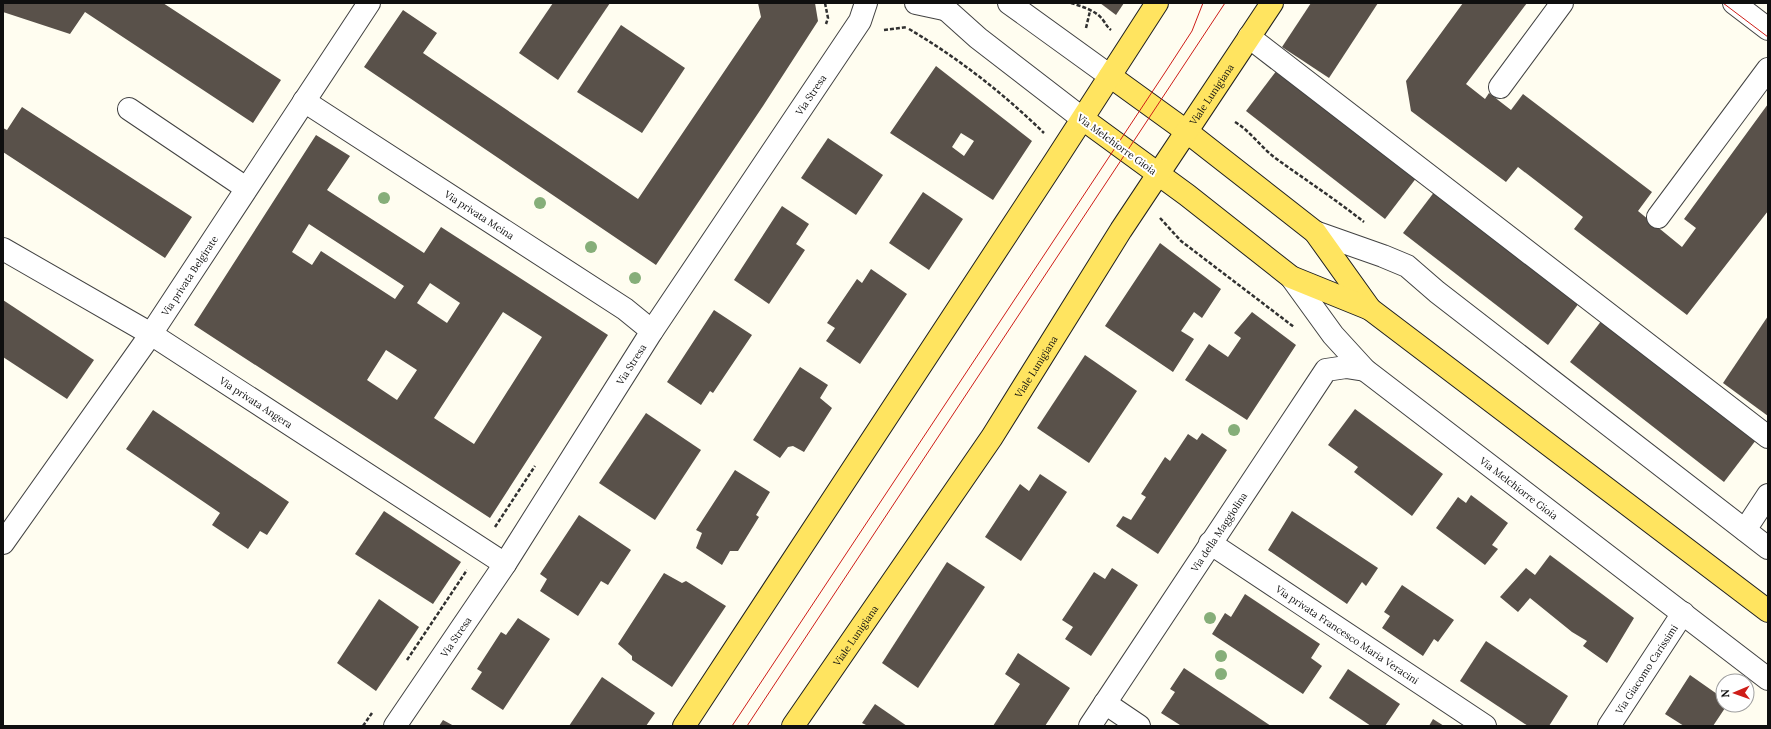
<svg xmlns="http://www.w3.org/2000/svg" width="1771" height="729" font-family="Lora,serif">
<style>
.building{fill:#59514a;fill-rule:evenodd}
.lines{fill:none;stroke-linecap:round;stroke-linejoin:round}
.minor-casing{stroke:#424242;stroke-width:24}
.major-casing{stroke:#202020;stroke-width:24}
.path{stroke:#313131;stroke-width:2.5;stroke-dasharray:4 2;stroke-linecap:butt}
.minor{stroke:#fff;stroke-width:22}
.major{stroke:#ffe460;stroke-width:22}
.tram{stroke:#ce1d18;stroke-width:1}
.tree{fill:#86ae79}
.labels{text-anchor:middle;stroke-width:4;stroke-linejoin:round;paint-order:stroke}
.street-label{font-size:10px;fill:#0f0f0f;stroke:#fff}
</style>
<rect width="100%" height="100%" fill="#fffdf0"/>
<!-- building -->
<g class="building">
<path d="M3,3H163L281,80L253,123L85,12L70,34L3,12Z"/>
<path d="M553,3H610L558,80L519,53Z"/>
<path d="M758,3H815L818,21L763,106L656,265L364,67L403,10L437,33L423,53L638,199L761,17Z"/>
<path d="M1100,3H1124L1116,15Z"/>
<path d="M1311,3H1378L1329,78L1282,47Z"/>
<path d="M1463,3H1527L1466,84L1485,99L1489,93L1511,110L1523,94L1652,192L1638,211L1682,247L1696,228L1684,219L1768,104V211L1687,315L1574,229L1583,217L1518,167L1506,182L1411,111L1406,81Z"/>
<path d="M621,25L685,68L642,133L577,92Z"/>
<path d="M936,66L1032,141L993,200L890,133ZM961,133L974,141L964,156L952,147Z"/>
<path d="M1277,70L1417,177L1385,219L1246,111Z"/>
<path d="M22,107L192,217L165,258L3,152V128L7,130Z"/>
<path d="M316,135L350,156L327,190L424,253L441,227L608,335L490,518L194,325ZM309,224L404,286L395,299L321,251L312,265L292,252ZM430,283L460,303L447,323L417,303ZM503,312L542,337L474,444L434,418ZM386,350L417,370L397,400L367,380Z"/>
<path d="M828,138L883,175L856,215L801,178Z"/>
<path d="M1435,191L1579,303L1548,345L1403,233Z"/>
<path d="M923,192L963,219L929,270L889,243Z"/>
<path d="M782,206L809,224L796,244L805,250L769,304L734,280Z"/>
<path d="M1160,243L1221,289L1202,318L1194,312L1181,331L1194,339L1173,372L1105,326Z"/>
<path d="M871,269L907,294L860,364L826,341L835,328L827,323L857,279L862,283Z"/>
<path d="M3,300L94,360L67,399L3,357Z"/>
<path d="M714,310L752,335L713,393L710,391L701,405L667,382Z"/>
<path d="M1252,312L1296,345L1247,420L1185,380L1209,344L1228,357L1241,338L1234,333Z"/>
<path d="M1768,316V416L1723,383Z"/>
<path d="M1602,320L1756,440L1724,482L1570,362Z"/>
<path d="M1085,355L1137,391L1089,463L1037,428Z"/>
<path d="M800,367L828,385L820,398L832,408L804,452L793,446L788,447L780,458L753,440Z"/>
<path d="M1355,409L1443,474L1412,516L1354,472L1358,467L1328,445Z"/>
<path d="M153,410L289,502L267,535L260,531L248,549L212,525L220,513L126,449Z"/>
<path d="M646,413L701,450L655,520L599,483Z"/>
<path d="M1202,433L1227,450L1158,554L1116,526L1123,516L1131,520L1146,497L1141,494L1165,457L1170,461L1188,434L1197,440Z"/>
<path d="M735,470L770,492L756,515L759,517L738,551H730L722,565L696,548L702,533L696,530Z"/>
<path d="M1040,474L1067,492L1021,561L985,537L1020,484L1029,491Z"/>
<path d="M1471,495L1508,523L1492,545L1498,549L1485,565L1436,528L1458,497L1466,503Z"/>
<path d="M384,511L461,562L433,604L355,554Z"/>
<path d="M1292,511L1378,568L1366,586L1362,582L1347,604L1268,550Z"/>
<path d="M579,515L631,550L608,585L601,581L578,616L540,591L547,579L540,574Z"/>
<path d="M1550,555L1634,618L1607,663L1583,646L1587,641L1572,632L1530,598L1518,612L1500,597L1526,568L1535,575Z"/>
<path d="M947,562L985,587L918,688L882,663Z"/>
<path d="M1112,568L1138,585L1091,656L1065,639L1073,627L1062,620L1094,572L1105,579Z"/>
<path d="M664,573L682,583L686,581L726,606L672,687L632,660V656L618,644Z"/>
<path d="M1402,585L1454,620L1438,642L1434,639L1423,656L1382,628L1390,616L1384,612Z"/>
<path d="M1245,594L1320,644L1311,658L1322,666L1303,694L1212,634L1225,613L1231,617Z"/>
<path d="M379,599L419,627L376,691L337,663Z"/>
<path d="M518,618L550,639L503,710L471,689L482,672L477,669L501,632L506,635Z"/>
<path d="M1486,641L1568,696L1549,726H1528L1460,681Z"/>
<path d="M1018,653L1070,688L1045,726H993L1020,684L1005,674Z"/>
<path d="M1184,668L1271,726L1180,725L1161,713L1175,692L1170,689Z"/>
<path d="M1348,669L1400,704L1385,726H1371L1329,698Z"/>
<path d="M1690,675L1717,694L1722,688L1723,689V705H1727L1713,726H1684L1665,714Z"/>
<path d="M602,677L655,713L646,726H569Z"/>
<path d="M875,704L907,726H868L862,723Z"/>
<path d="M1433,719L1444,726H1429Z"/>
<path d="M443,720L454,726H439Z"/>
</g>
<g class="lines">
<defs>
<g id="minor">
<path d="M916,3L944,9"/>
<path d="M939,3L978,38L1083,119"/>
<path d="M1009,3L1110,76"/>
<path d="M1734,3L1768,29"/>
<path d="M1249,37L1768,437"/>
<path d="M1500,87L1562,3"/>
<path id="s1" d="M304,101L625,309L652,331"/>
<path d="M129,109L246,188"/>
<path d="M1658,217L1768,69"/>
<path d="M1315,232L1383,256L1407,266L1437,292L1768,548"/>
<path id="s2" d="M3,249L151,334L505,564"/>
<path id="s3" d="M1291,277L1333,335L1365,370L1768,679"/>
<path d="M1745,530L1768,495"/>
<path id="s4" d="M3,543L151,334L369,3"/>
<path id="s5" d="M1210,543L1485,726"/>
<path d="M1105,703L1139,726"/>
<path id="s6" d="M395,726L505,564L652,331L860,21L866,3"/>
<path id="s7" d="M1090,726L1326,370L1346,367L1365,370"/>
<path id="s8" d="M1609,726L1683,613"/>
</g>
<g id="major">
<path d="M1110,76L1186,131L1315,232L1370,309"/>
<path d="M1083,119L1187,195L1291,277L1370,309L1768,611"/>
<path d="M684,726L1055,161L1157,3"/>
<path id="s9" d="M793,726L992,437L1121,230L1272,3"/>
</g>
</defs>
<!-- minor casing -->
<use href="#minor" class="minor-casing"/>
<!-- major casing -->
<use href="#major" class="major-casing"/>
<!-- path -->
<g class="path">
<path d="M825,3L828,18L826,24"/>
<path d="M1071,3C1081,6 1097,11 1103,20C1106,24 1107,27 1111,30"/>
<path d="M1086,28L1090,11"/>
<path d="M909,29C958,58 1003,93 1044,133"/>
<path d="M884,30L907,27"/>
<path d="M1235,122C1250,131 1260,146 1274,157C1304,179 1335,199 1364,222"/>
<path d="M1160,218L1181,241L1294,327"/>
<path d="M495,527L535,466"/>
<path d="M407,660L467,570"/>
<path d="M363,726L372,713"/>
</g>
<!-- minor -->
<use href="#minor" class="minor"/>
<!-- major -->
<use href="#major" class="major"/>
<!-- tram -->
<g class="tram">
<path d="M1723,3L1768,37"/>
<path d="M732,726L1166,71L1192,31L1203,3"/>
<path d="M747,726L1225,3"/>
</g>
</g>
<!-- trees -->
<g class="tree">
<circle cx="384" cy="198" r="6"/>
<circle cx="540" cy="203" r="6"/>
<circle cx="591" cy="247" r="6"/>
<circle cx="635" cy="278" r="6"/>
<circle cx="1234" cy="430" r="6"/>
<circle cx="1210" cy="618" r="6"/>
<circle cx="1221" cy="656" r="6"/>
<circle cx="1221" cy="674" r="6"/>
</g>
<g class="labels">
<!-- street labels -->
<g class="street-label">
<text dy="4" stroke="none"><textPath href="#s9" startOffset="758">Viale Lunigiana</textPath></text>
<text dy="4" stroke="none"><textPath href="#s6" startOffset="756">Via Stresa</textPath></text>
<text transform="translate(1117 144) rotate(36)" y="4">Via Melchiorre Gioia</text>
<text dy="4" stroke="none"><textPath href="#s1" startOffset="209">Via privata Meina</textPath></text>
<text dy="4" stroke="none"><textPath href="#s4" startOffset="326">Via privata Belgirate</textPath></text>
<text dy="4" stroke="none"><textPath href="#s6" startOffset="432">Via Stresa</textPath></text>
<text dy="4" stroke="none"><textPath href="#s9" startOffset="434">Viale Lunigiana</textPath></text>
<text dy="4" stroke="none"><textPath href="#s2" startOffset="296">Via privata Angera</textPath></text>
<text dy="4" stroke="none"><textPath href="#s3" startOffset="313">Via Melchiorre Gioia</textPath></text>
<text dy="4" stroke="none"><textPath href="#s7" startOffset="233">Via della Maggiolina</textPath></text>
<text dy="4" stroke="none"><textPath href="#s5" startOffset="165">Via privata Francesco Maria Veracini</textPath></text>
<text dy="4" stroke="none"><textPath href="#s9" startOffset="110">Viale Lunigiana</textPath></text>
<text dy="4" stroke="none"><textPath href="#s6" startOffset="108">Via Stresa</textPath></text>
<text dy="4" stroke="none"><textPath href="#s8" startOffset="68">Via Giacomo Carissimi</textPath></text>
</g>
</g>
<!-- border -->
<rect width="1771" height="729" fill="none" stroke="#0f0f0f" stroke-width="8"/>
<!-- north arrow -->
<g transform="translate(1735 693) rotate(268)"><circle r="19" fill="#ffffff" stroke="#9f9f9f"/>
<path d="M0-3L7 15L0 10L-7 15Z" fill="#ce1d18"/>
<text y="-6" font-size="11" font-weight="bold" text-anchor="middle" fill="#0f0f0f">N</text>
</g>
</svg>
